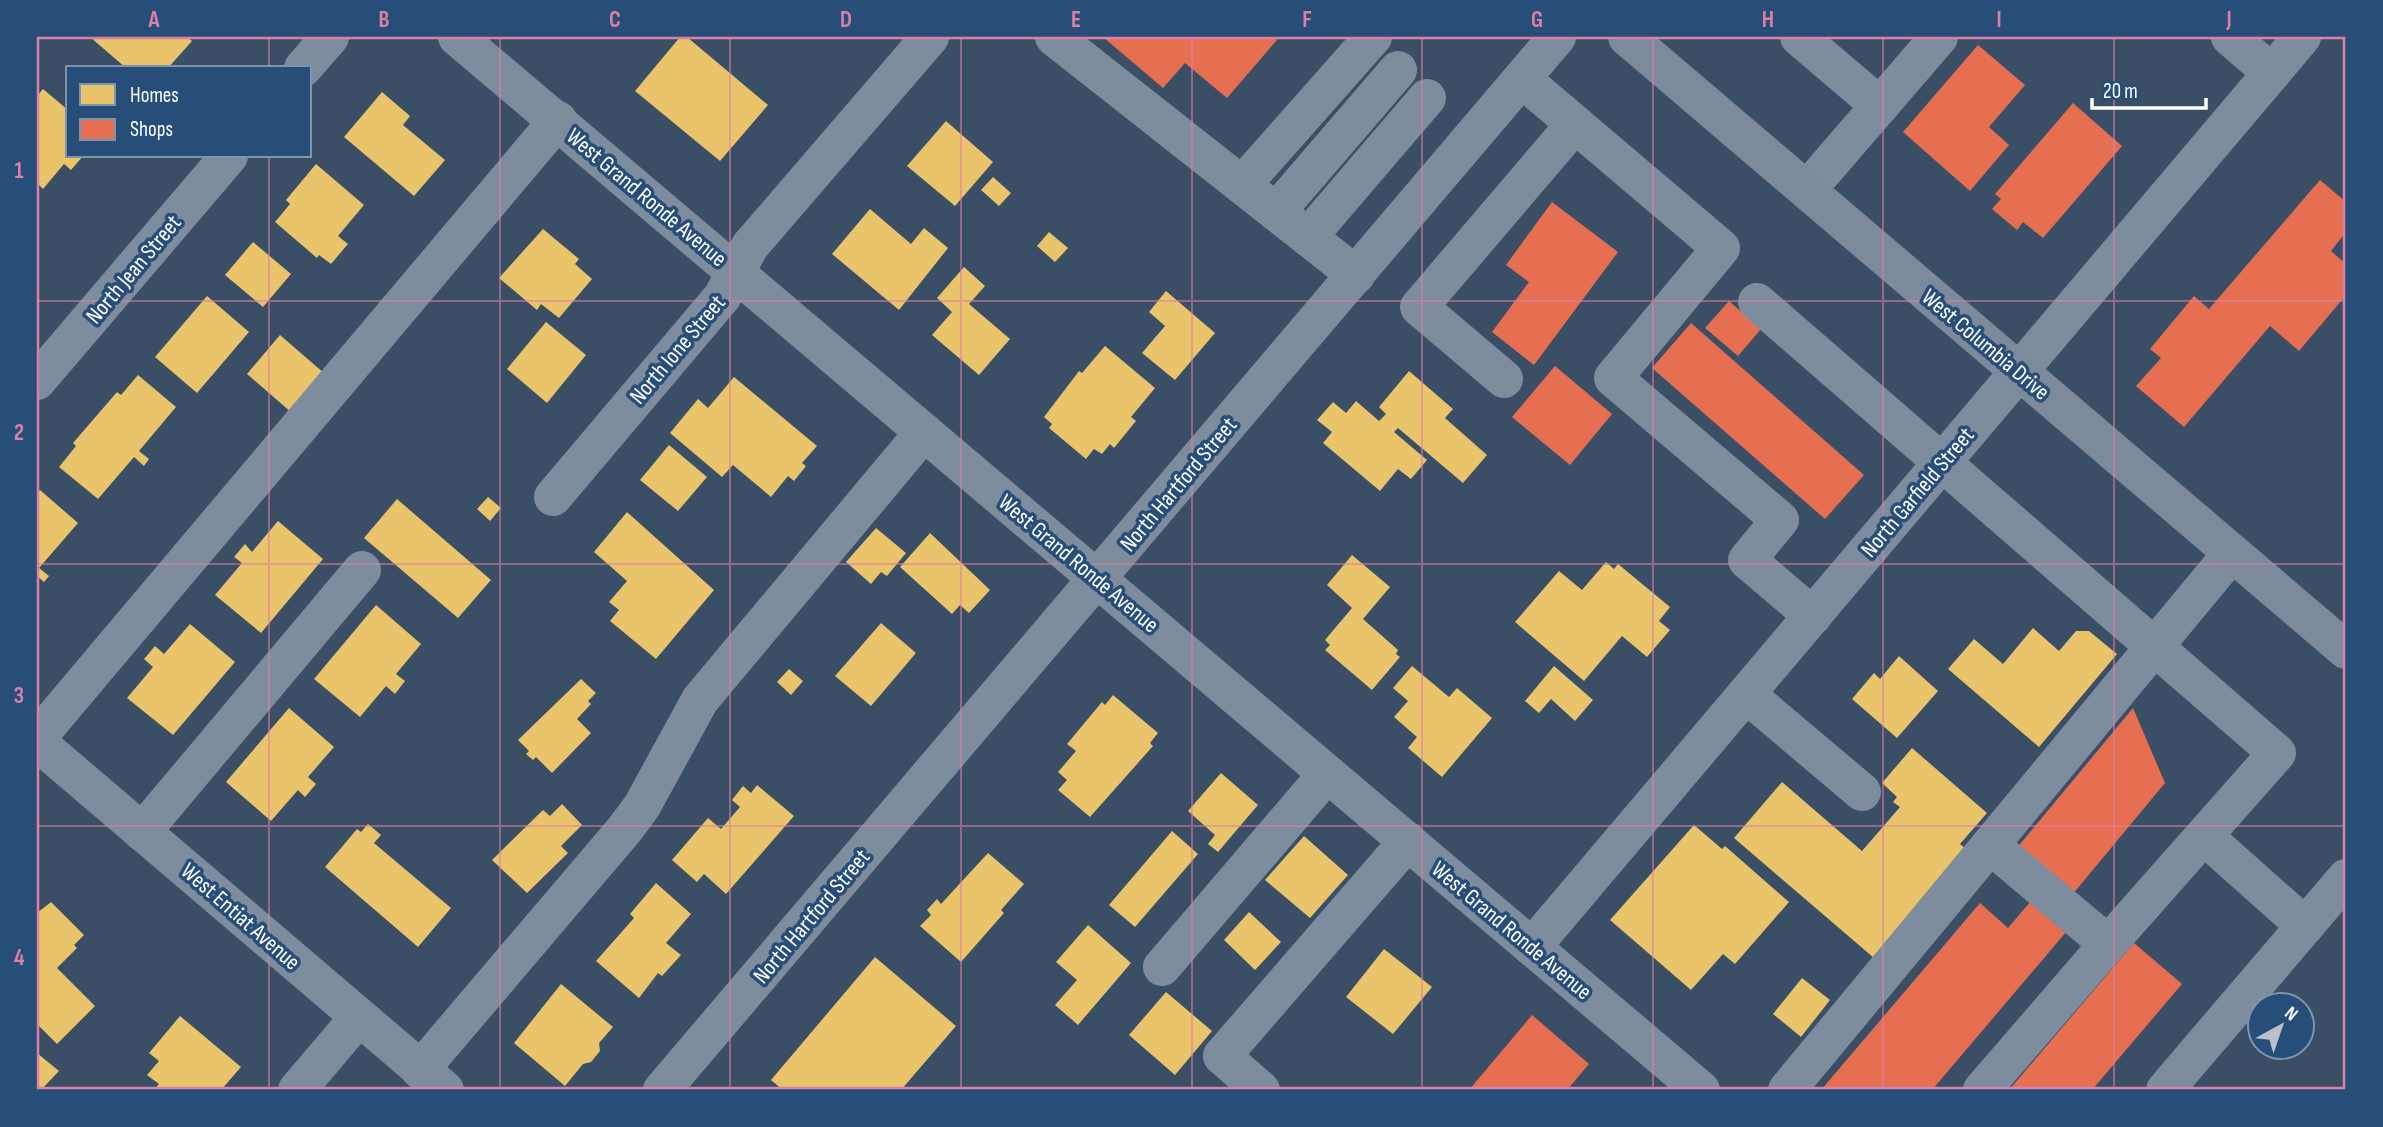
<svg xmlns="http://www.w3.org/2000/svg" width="2383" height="1127" font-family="'Sofia Sans Condensed',sans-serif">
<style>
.homes{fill:#e9c46a}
.shops{fill:#e76f51}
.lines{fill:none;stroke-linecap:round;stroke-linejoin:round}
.minor{stroke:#7e8d9d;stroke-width:38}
.major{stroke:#7d8a9c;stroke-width:38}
.grid{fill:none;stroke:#dd80a5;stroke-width:2;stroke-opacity:0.55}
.labels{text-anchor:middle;stroke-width:7;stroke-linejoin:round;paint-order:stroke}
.street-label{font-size:23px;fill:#fff;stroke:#274d79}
.neatline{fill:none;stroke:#dd80a5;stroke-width:2.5}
.grid-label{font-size:23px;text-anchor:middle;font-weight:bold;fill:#dd80a5}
</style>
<rect width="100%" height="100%" fill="#3a4e66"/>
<!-- homes -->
<g class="homes">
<path d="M90,37H187L192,41L168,68H126Z"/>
<path d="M680,37H687L768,105L720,161L635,91Z"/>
<path d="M43,89L68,110V156H83L71,170L64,164L43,189L37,183V96Z"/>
<path d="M382,92L410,116L403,125L445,160L414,196L344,137Z"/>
<path d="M946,121L993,162L955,206L907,166Z"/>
<path d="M316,164L364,205L338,236L348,244L331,264L319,255L317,258L275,222L290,204L286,200Z"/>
<path d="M993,177L1011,193L999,206L981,190Z"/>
<path d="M870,209L911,244L924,228L948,248L899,310L832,254Z"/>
<path d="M543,229L579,259L575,264L592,279L559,318L541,304L537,310L499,278Z"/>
<path d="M1049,232L1068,248L1055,262L1037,246Z"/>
<path d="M253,242L291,274L263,307L225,275Z"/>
<path d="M964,267L985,286L969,304L1010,339L979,375L932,335L952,312L937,298Z"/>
<path d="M1166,291L1215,333L1175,380L1142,353L1165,326L1149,312Z"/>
<path d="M207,296L249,332L197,393L155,357Z"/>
<path d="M546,322L586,355L547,403L507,369Z"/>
<path d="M280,335L325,374L292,413L247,374Z"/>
<path d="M1105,346L1155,388L1131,417L1136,421L1114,448L1110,444L1102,454L1094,449L1086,459L1049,428L1052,424L1044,417L1079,371L1082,373Z"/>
<path d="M1409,371L1453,409L1445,418L1487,455L1463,483L1398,428L1394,432L1427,460L1411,479L1398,469L1380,491L1323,443L1332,432L1317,420L1333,402L1346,413L1356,401L1379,421L1386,414L1379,407Z"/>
<path d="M138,375L176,407L139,451L149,459L144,466L134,457L98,499L59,467L76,446L73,443L117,392L121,395Z"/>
<path d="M734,377L817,446L802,463L806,466L794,481L788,476L771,497L733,465L722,477L670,433L698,399L708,408Z"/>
<path d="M669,445L707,477L678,511L640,480Z"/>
<path d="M40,490L78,523L39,568L49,576L44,582L37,576V494Z"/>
<path d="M488,497L501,508L490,521L477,509Z"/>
<path d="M397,499L491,580L458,618L364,538Z"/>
<path d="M627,512L714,590L656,659L610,621L619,610L609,602L627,581L594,552Z"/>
<path d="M278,521L323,559L261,633L215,595L242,563L234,557L245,544L252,552Z"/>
<path d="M876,528L906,553L887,576L881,572L871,584L846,562Z"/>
<path d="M930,533L990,590L969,613L960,605L952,614L900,567Z"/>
<path d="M1352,555L1390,587L1363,619L1398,650L1396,654L1400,657L1372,690L1325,650L1330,645L1325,640L1352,608L1327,585Z"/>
<path d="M1606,562L1614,569L1618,564L1670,607L1659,621L1670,630L1647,657L1622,636L1584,681L1515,622L1559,571L1582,590Z"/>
<path d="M376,605L421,644L396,674L405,681L395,694L386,686L360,717L314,679Z"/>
<path d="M881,623L916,653L871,706L835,676Z"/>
<path d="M190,624L235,662L173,735L127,698L153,667L144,659L155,646L164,654Z"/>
<path d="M2033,628L2059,651L2076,631H2089L2117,654L2039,747L1948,669L1974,639L2003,664Z"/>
<path d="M1899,656L1938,691L1897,738L1852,699L1874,673L1880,679Z"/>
<path d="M1412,666L1449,697L1457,688L1492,718L1442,777L1408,748L1417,737L1394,717L1408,701L1393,688Z"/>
<path d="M1554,666L1593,700L1575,721L1551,699L1539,713L1525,701Z"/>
<path d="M789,669L803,681L791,695L777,682Z"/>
<path d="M581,679L596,693L588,701L591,704L577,719L591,733L552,773L536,757L533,760L526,754L529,751L518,740Z"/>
<path d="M1113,695L1158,733L1150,743L1153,746L1090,817L1058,790L1067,780L1058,772L1076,751L1067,744L1102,702L1105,705Z"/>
<path d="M289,708L334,747L308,777L316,784L305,797L298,790L271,821L226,782Z"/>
<path d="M1912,748L1987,813L1960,844L1967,850L1874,958L1734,838L1782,782L1862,851L1900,807L1893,802L1897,797L1882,783Z"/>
<path d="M1221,773L1258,805L1218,852L1208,844L1215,835L1188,811Z"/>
<path d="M757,785L794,816L726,894L704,874L697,882L672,860L708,818L721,829L740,807L732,800L743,786L751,793Z"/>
<path d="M562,804L582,825L561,846L568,853L527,893L492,860L543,810L550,816Z"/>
<path d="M368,824L381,835L374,843L451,908L418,947L325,867L357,829L361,832Z"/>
<path d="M1694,825L1722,849L1725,846L1789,902L1735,964L1723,954L1691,990L1610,920Z"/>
<path d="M1172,831L1198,854L1135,927L1109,905Z"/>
<path d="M1304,836L1348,875L1310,918L1265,880Z"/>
<path d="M988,853L1024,884L1001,910L1004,913L961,962L920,926L931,915L927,910L937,899L941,904Z"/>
<path d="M656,883L691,914L666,943L681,955L662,976L658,973L639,998L596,961L634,918L630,914Z"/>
<path d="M51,902L84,935L74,945L77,948L57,968L95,1006L57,1044L37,1024V913Z"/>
<path d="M1249,912L1281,942L1255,970L1224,940Z"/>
<path d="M1088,925L1131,963L1078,1025L1055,1005L1077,980L1056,962Z"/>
<path d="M1384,949L1432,987L1393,1034L1346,997Z"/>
<path d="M875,957L956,1026L901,1090H783L771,1080Z"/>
<path d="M1802,978L1830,1000L1801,1037L1773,1014Z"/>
<path d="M561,984L613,1027L599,1043L600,1051L591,1062L583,1064L565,1086L514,1043Z"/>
<path d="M1166,992L1212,1031L1175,1075L1129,1035Z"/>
<path d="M180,1016L241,1067L221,1090H154L159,1084L147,1075L159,1061L149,1053Z"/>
<path d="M37,1053L59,1071L41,1090H37Z"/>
</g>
<!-- shops -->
<g class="shops">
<path d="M1103,37H1273L1277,40L1227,98L1185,63L1163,88Z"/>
<path d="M1978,45L2025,85L1989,127L2009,145L1970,191L1903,132Z"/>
<path d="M2073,103L2122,146L2043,238L2023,222L2017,230L1992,209L2001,199L1995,194Z"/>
<path d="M2320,180L2346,202V232L2331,251L2346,264V295L2299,351L2270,326L2184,427L2136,386L2161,358L2150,349L2194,296L2209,309Z"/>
<path d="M1552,202L1618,252L1534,365L1492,332L1529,282L1506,265Z"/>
<path d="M1729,301L1761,329L1738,356L1705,328Z"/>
<path d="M1691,323L1864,475L1825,519L1652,368Z"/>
<path d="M1555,366L1612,414L1570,465L1512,417Z"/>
<path d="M2133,708L2165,783L2072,895L2016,849Z"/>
<path d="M2037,894L2072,925L1932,1090H1821L1980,903L2008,928Z"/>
<path d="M2134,943L2182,984L2092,1090H2009Z"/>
<path d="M1532,1015L1589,1064L1567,1090H1469Z"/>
</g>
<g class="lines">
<!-- minor -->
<g class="minor">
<path d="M457,37L1701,1090"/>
<path d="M1054,37L1356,275"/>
<path d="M1799,37L1880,106"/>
<path d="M2230,37L2272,73"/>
<path d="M303,68L330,37"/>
<path d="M1522,79L1721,248L1613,378L1780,520L1747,560L1813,616"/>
<path d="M1242,185L1373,37"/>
<path d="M1807,190L1939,37"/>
<path d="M1276,212L1398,70"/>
<path d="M1308,237L1427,98"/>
<path d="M1757,302L2277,753L2108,944"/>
<path d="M1504,379L1419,307L1575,124"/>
<path d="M37,381L229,156"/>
<path d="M553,497L722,297L750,246L930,37"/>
<path d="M1746,694L1862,792"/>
<path d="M37,738L558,120"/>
<path d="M37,742L445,1090"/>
<path d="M142,832L362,570"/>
<path d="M2204,836L2305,926"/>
<path d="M1532,947L2302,37"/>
<path d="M1162,967L1327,774"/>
<path d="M420,1070L625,829L642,806L700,700L924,432"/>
<path d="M297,1090L359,1017"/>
<path d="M662,1090L1557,37"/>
<path d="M1261,1090L1222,1056L1408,841"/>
<path d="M1787,1090L2232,553"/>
<path d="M1982,1090L2108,944L1990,845"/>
<path d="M2165,1090L2346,878"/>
</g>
<!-- major -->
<path class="major" d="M1627,37L2346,650"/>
</g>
<!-- grid -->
<path class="grid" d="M269,37V68M500,37V1090M730,37V1090M961,37V1090M1192,37V1090M1422,37V1090M1653,37V1090M1883,37V1090M2114,37V1090M269,156V1090M37,301H2346M37,564H2346M37,826H2346"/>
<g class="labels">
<!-- street labels -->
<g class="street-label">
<text transform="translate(647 197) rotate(40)" y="8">West Grand Ronde Avenue</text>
<text transform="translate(133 269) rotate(-50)" y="8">North Jean Street</text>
<text transform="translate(1986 344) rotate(40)" y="8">West Columbia Drive</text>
<text transform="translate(677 349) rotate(-50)" y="8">North Ione Street</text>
<text transform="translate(1178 484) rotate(-50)" y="8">North Hartford Street</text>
<text transform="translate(1917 492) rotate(-50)" y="8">North Garfield Street</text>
<text transform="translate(1079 563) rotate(40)" y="8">West Grand Ronde Avenue</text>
<text transform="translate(241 916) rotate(41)" y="8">West Entiat Avenue</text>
<text transform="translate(811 916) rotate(-50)" y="8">North Hartford Street</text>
<text transform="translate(1512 930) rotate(40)" y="8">West Grand Ronde Avenue</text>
</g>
</g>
<!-- border -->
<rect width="2383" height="1127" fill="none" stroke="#274d79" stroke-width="77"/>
<!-- legend -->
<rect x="66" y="66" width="245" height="91" fill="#274d79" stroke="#7d94af" stroke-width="2"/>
<rect x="80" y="84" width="35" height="21" fill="#e9c46a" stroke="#7d94af" stroke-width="2"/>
<text x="130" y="102" font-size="21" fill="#ffffff">Homes</text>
<rect x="80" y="119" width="35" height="21" fill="#e76f51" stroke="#7d94af" stroke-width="2"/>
<text x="130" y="136" font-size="21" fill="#ffffff">Shops</text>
<!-- north arrow -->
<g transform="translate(2281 1026) rotate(40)"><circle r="33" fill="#274d79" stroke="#7d94af" stroke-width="2"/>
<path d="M0-5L12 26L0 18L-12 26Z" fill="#bac1c9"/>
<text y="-10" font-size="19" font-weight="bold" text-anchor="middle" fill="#ffffff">N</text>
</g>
<!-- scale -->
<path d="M2092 98v10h114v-10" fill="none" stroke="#ffffff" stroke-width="3.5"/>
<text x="2103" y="98" font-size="21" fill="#ffffff" stroke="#274d79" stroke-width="5" paint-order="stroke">20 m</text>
<rect x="38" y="38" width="2306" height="1050" class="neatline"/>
<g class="grid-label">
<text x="154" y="27">A</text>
<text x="384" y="27">B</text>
<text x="615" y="27">C</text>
<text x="846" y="27">D</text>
<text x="1076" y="27">E</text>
<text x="1307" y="27">F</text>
<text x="1537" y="27">G</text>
<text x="1768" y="27">H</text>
<text x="1999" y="27">I</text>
<text x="2229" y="27">J</text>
<text x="19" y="178">1</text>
<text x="19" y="440">2</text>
<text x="19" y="703">3</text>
<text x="19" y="965">4</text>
</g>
</svg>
